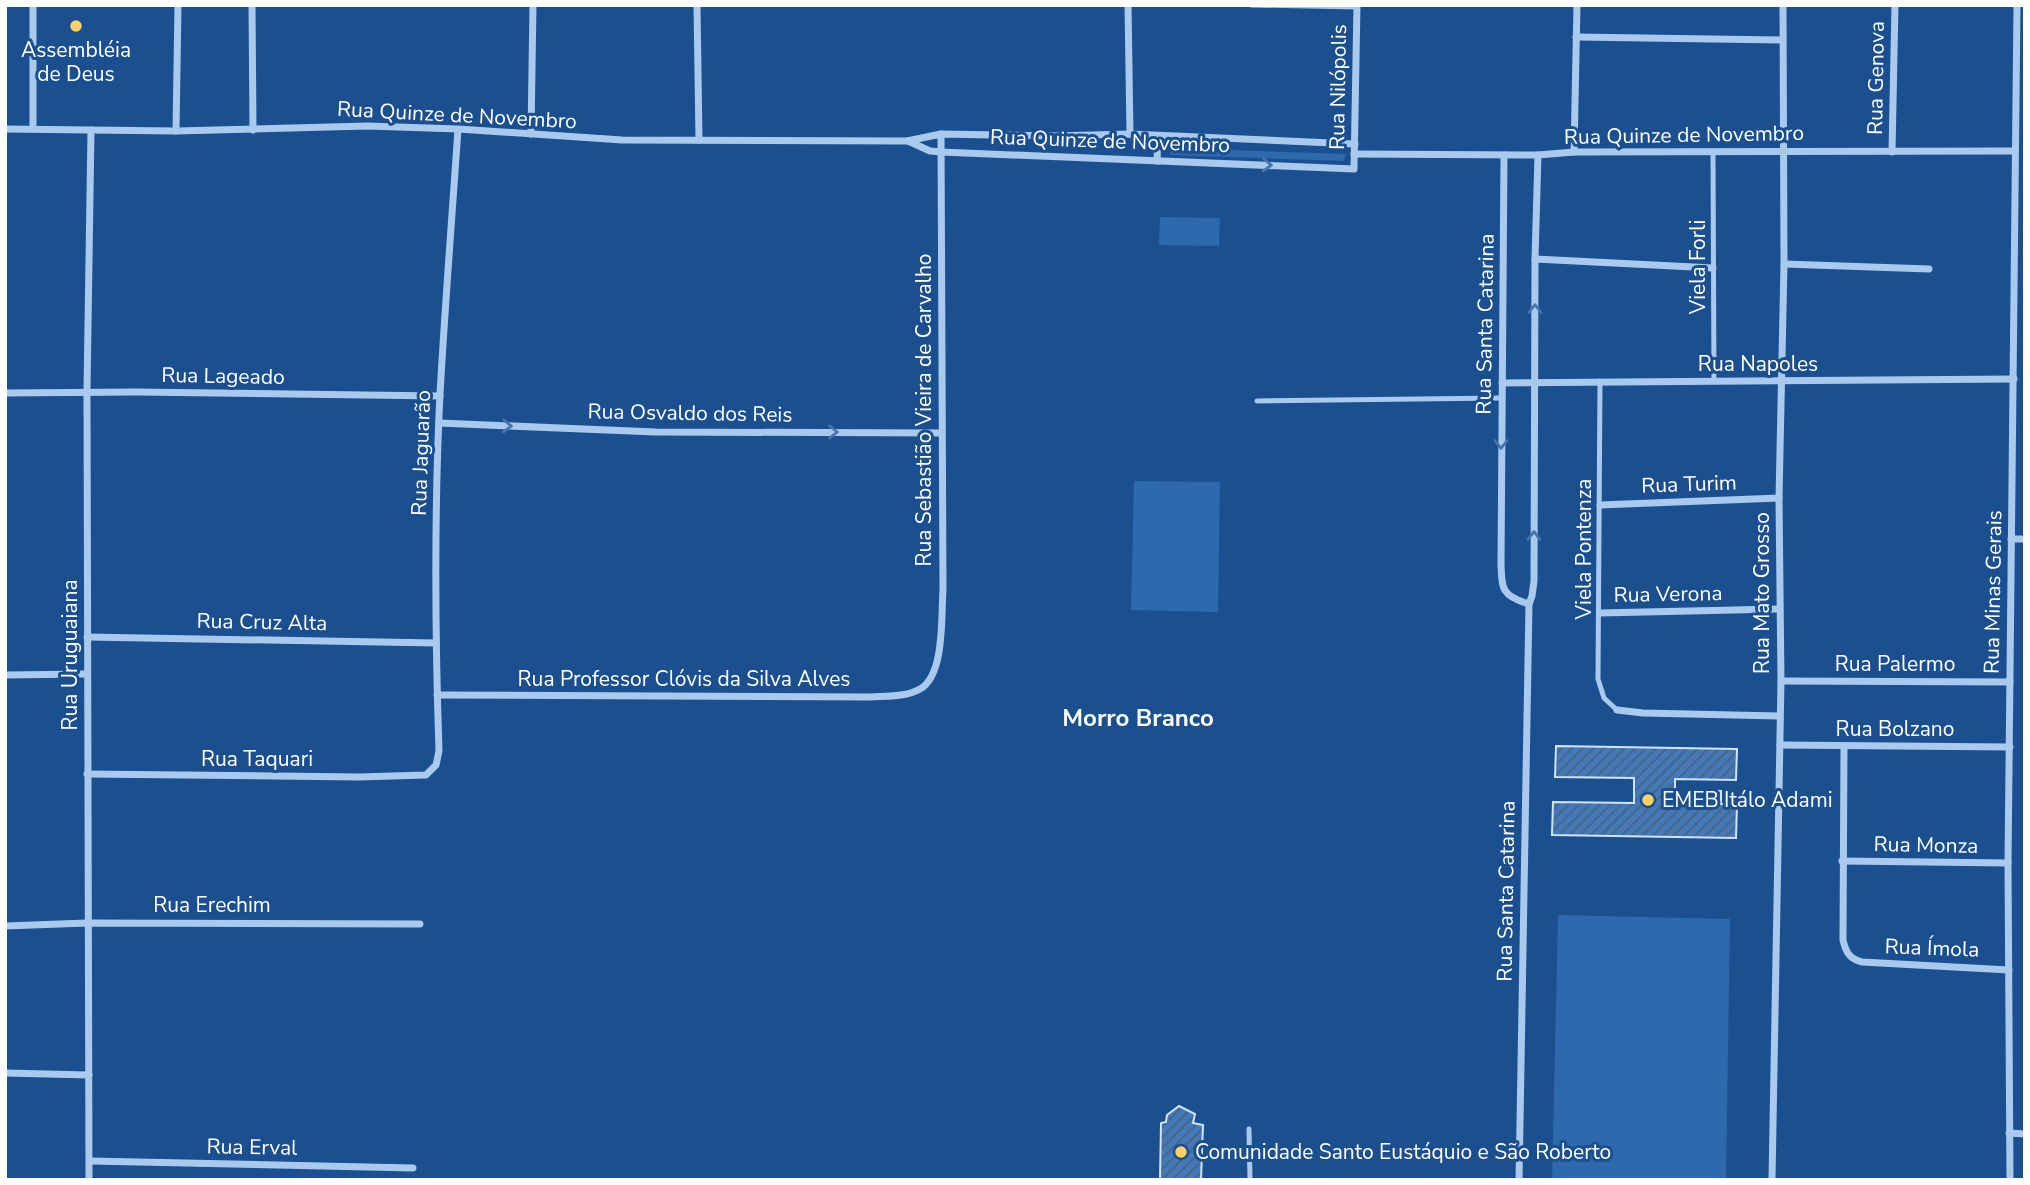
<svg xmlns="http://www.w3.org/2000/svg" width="2030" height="1185" font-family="'Nunito Sans',sans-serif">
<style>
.grass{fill:#2e69ad}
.building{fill:url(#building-hatch);stroke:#cfe3fa;stroke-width:2}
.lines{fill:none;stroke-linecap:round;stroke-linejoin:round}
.service{stroke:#a9c9ee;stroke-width:5}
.minor{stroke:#a9c9ee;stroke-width:7}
.oneway{stroke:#4674ac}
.poi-dot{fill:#ffd166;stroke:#1b4f8f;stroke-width:2.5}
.labels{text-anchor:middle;stroke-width:6;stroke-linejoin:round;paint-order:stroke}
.poi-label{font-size:21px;fill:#fff;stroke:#1b4f8f;text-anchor:start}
.street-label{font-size:21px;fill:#fff;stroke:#1b4f8f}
.quarter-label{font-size:24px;font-weight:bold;fill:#fff;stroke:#1b4f8f}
</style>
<defs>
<pattern id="building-hatch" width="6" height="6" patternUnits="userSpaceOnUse" patternTransform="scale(1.75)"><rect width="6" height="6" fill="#4478b7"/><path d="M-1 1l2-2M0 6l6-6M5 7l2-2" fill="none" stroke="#486282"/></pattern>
</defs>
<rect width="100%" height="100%" fill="#1b4f8f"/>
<!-- grass -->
<g class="grass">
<path d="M1170,148L1346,154L1344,161L1170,155Z"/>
<path d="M1160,217L1220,218L1219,246L1159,245Z"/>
<path d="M1134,481L1220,482L1218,612L1131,610Z"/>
<path d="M1558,915L1730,919L1726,1180H1552Z"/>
</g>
<!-- building -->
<g class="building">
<path d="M1556,746L1737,749L1736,780L1675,779V799H1687V804H1695V790L1721,791V804H1737L1736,838L1552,835L1553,802L1634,803V778L1555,777Z"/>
<path d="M1179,1106L1195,1114L1193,1123L1203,1125L1201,1180H1160L1161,1123L1166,1122L1167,1115Z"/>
</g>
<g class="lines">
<!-- service -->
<g class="service">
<path d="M1251,5L1357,7"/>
<path d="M1713,152L1714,382"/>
<path d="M1600,381L1598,679L1604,698L1617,710"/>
<path d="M1257,401L1501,398"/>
<path d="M1249,1129L1250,1180"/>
</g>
<!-- minor -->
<g class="minor">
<path d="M252,5L253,130"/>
<path d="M697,5L699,140"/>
<path d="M1128,5L1130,134"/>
<path d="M1576,37L1782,40"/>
<path d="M33,128V5"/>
<path d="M5,129L176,131L367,126L458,129L622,140L907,141L941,134L1053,136L1130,134L1355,144"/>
<path d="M176,131L178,5"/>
<path d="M531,134L533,5"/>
<path d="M908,141L930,151L941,152L1354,169L1357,5"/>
<path d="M1574,152L1577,5"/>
<path d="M1892,152L1895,5"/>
<path d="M1354,154L1538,155L1574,152L2015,151"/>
<path d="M1504,155L1501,564C1502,590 1502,596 1529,604"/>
<path d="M1157,161L1158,136"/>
<path d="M1535,259L1713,268"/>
<path d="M1784,264L1929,269"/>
<path d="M1502,383L2014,379"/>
<path d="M5,393L136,392L440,396"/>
<path d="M439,423L655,432L941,433"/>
<path d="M1600,505L1779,498"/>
<path d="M2011,539H2025"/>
<path d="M1600,613L1779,609"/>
<path d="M87,637L436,643"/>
<path d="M5,675L87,674"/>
<path d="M1781,681L2010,682"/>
<path d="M437,695L871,697C887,696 906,697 920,689C945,675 941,616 943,590L941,134"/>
<path d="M1617,710L1643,713L1779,716"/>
<path d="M1780,745L2010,747"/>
<path d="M1844,746L1843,940C1846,953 1850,959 1862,962L2009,970"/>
<path d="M87,774L359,777L426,775L436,765L439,751C435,632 434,513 440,394C445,306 452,217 458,129"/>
<path d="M1842,861L2008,863"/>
<path d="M5,926L87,923L420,924"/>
<path d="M5,1073L89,1075"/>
<path d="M2009,1133L2025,1134"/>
<path d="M90,1161L413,1168"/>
<path d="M89,1180L87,391L91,130"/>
<path d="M1519,1180L1529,604L1532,596L1534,581L1535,259L1538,155"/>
<path d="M1772,1180L1781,681L1779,498L1784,264L1783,5"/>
<path d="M2010,1180L2008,863L2017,5"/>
</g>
</g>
<!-- one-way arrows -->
<defs><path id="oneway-chevron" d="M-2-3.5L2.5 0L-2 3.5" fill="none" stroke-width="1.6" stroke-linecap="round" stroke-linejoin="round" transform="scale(1.75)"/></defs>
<g class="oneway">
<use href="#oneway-chevron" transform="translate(1267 165) rotate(2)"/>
<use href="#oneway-chevron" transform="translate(1535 309) rotate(-90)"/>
<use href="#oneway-chevron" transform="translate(507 426) rotate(2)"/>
<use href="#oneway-chevron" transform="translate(833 432)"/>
<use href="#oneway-chevron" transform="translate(1501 444) rotate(90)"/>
<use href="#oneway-chevron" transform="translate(1534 536) rotate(-90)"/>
</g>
<!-- markers -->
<g class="poi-dot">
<circle cx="76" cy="26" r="7"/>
<circle cx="1648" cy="800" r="7"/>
<circle cx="1181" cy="1152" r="7"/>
</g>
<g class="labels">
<!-- poi labels -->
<g class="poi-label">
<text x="76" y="57" text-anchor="middle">Assembléia<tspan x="76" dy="24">de Deus</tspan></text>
<text x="1662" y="807">EMEB Itálo Adami</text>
<text x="1195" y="1159">Comunidade Santo Eustáquio e São Roberto</text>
</g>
<!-- street labels -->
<g class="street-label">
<text transform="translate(1876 78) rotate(-89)" y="7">Rua Genova</text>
<text transform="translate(1338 87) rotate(-89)" y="7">Rua Nilópolis</text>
<text transform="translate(457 115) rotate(3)" y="7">Rua Quinze de Novembro</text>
<text transform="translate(1684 135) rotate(-1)" y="7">Rua Quinze de Novembro</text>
<text transform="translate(1110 141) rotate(2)" y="7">Rua Quinze de Novembro</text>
<text transform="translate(1698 267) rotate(-90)" y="7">Viela Forli</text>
<text transform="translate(1485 324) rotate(-89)" y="7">Rua Santa Catarina</text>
<text x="1758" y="371">Rua Napoles</text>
<text transform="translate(223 376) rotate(1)" y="7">Rua Lageado</text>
<text transform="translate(924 410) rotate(-90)" y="7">Rua Sebastião Vieira de Carvalho</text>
<text transform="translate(690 413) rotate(1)" y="7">Rua Osvaldo dos Reis</text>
<text transform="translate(421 453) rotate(-88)" y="7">Rua Jaguarão</text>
<text transform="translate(1689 484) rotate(-2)" y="7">Rua Turim</text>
<text transform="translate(1584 549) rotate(-90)" y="7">Viela Pontenza</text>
<text transform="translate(1993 592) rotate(-89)" y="7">Rua Minas Gerais</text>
<text transform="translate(1762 593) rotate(-90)" y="7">Rua Mato Grosso</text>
<text transform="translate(1668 594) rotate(-1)" y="7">Rua Verona</text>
<text transform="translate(262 622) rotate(1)" y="7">Rua Cruz Alta</text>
<text transform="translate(70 655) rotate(-90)" y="7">Rua Uruguaiana</text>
<text x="1895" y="671">Rua Palermo</text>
<text x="684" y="686">Rua Professor Clóvis da Silva Alves</text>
<text x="1895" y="736">Rua Bolzano</text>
<text x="257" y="766">Rua Taquari</text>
<text transform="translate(1926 845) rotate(1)" y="7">Rua Monza</text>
<text transform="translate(1506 891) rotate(-89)" y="7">Rua Santa Catarina</text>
<text x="212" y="912">Rua Erechim</text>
<text transform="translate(1932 948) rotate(2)" y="7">Rua Ímola</text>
<text transform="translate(252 1147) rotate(1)" y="7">Rua Erval</text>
</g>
<!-- quarter labels -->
<g class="quarter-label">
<text x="1138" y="726">Morro Branco</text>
</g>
</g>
<!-- border -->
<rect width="2030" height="1185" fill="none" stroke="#ffffff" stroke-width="14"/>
</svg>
